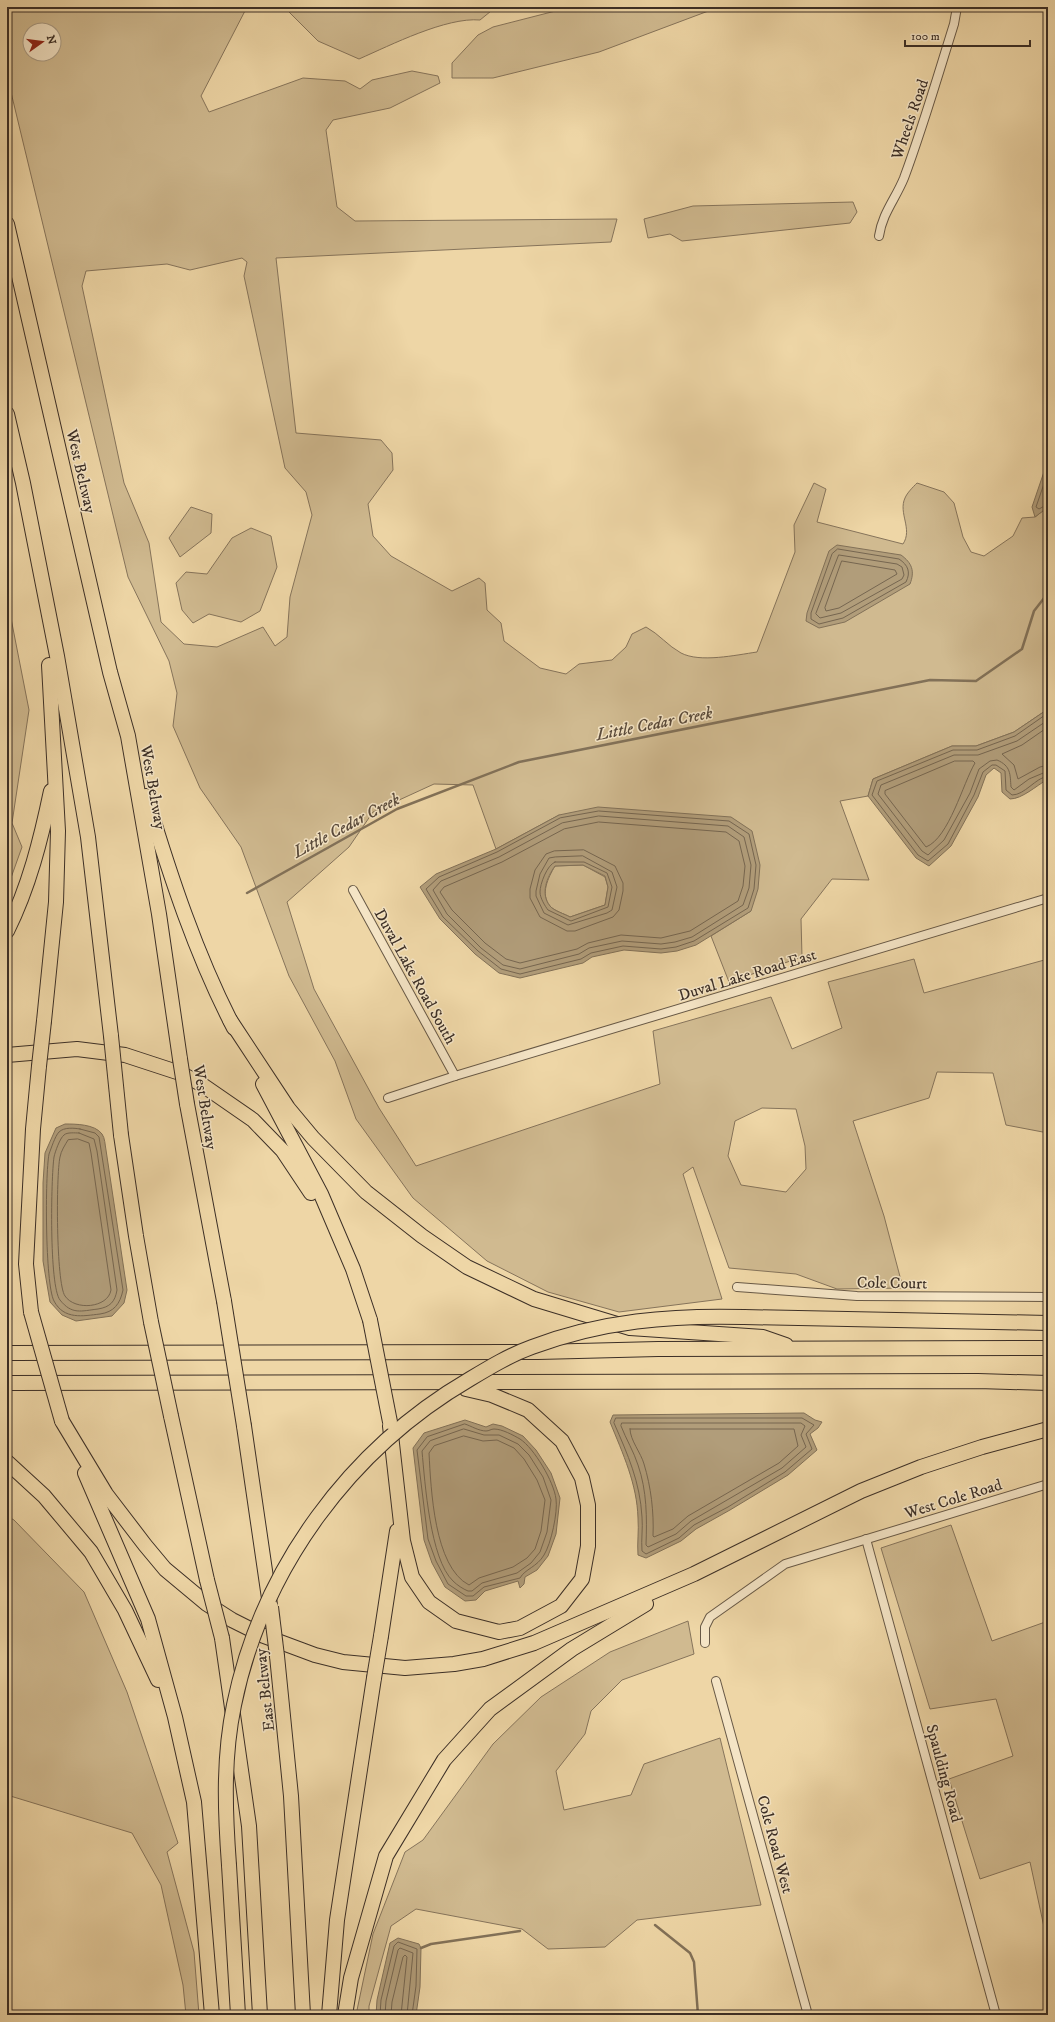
<svg xmlns="http://www.w3.org/2000/svg" width="1055" height="2022" font-family="'IM FELL DW Pica',serif">
<style>
.green{fill:#d0ba90;stroke:#86745b;fill-rule:evenodd}
.water{fill:#b19d7a;stroke:#827158;fill-rule:evenodd}
.lines{fill:none;stroke-linecap:round;stroke-linejoin:round}
.shore{stroke:#766650;stroke-width:1}
.stream{stroke:#827158;stroke-width:2.5}
.street-casing{stroke:#685946;stroke-width:10}
.highway-casing{stroke:#3c2f26;stroke-width:16}
.street{stroke:#f4e4c5;stroke-width:8}
.highway{stroke:#eed6a6;stroke-width:14}
.highway-bridge-casing{stroke:#3c2f26;stroke-width:16;stroke-linecap:butt}
.highway-bridge{stroke:#eed6a6;stroke-width:14}
.labels{text-anchor:middle;stroke-width:3;stroke-linejoin:round;paint-order:stroke}
.street-label{font-size:16px;fill:#3c2f26;stroke:#f4e4c5}
.water-label{font-size:17px;font-style:italic;fill:#594a3b;stroke:#f4e4c5}
</style>
<rect width="100%" height="100%" fill="#eed6a6"/>
<filter id="stains"><feTurbulence type="fractalNoise" baseFrequency=".005" numOctaves="4"/><feColorMatrix values="0 0 0 0 .2 0 0 0 0 .09 0 0 0 0 .02 0 0 0 .5 -.17"/></filter>
<radialGradient id="worn" r=".72"><stop offset=".6" stop-color="#630" stop-opacity="0"/><stop offset="1" stop-color="#630" stop-opacity=".3"/></radialGradient>
<!-- green -->
<g class="green">
<path d="M7,7H247L201,96L209,112L303,78L345,81L360,89L372,80L412,71L438,76L440,83L390,108L333,120L326,130L337,207L355,221L617,219L611,242L276,258L296,433L381,440L392,453L393,470L368,504L373,536L391,556L452,591L479,578L485,583L487,610L501,623L504,641L540,668L566,674L579,664L612,660L626,647L632,634L646,627C659,634 668,646 681,653C700,663 736,655 757,652L795,552L794,525L814,483L826,489L817,522L903,544C913,529 898,513 905,498C907,493 913,487 917,483L944,492L954,503L963,537L971,552L984,556L1013,536L1022,518L1035,517L1048,507V709L1014,732L976,746H952L873,779L868,796L840,801L869,880L832,879L801,919L802,957L729,982L711,936L751,911L559,815L496,849L473,785L434,784L373,812L349,847L287,902L314,989L379,1108L416,1166L660,1084L653,1031L771,997L792,1049L842,1028L828,982L914,959L924,993L1048,959V1133L1006,1125L993,1073L937,1072L929,1098L853,1121L884,1216L903,1288L837,1289L796,1274L729,1268L693,1167L683,1174L722,1299L619,1312L548,1292L487,1261L413,1198L356,1119L335,1061L289,976L241,847L200,788L173,726L177,693L169,661L128,577L9,84L7,82ZM30,30H54V54H30ZM242,258L247,262L244,276L285,468L306,492L312,515L290,597L287,637L275,646L263,627L217,647L184,644L161,622L149,543L124,483L82,286L86,271L167,264L190,270ZM762,1108L796,1109L805,1146L806,1169L786,1192L741,1185L728,1156L735,1121Z"/>
<path d="M290,7H496L480,20C446,17 391,45 359,59L318,41L288,11Z"/>
<path d="M571,7H719L599,52L493,78H452V63L478,35L493,27Z"/>
<path d="M853,202L857,212L850,223L682,241L670,234L648,238L644,219L693,206Z"/>
<path d="M191,507L212,514L211,533L180,557L169,538Z"/>
<path d="M251,528L271,536L277,567L260,611L241,622L209,614L193,623L182,610L176,583L186,572L207,574L232,538Z"/>
<path d="M7,598L29,710L12,823L22,847L7,889Z"/>
<path d="M583,865L605,877L608,887L605,905L570,917C565,914 554,911 550,906C540,894 548,878 555,866Z"/>
<path d="M7,1516L14,1520L84,1592L127,1692L178,1843L167,1852L194,1952L199,2015H186L183,1985L161,1885L132,1833L7,1795Z"/>
<path d="M951,1525L992,1641L1048,1621V1926L1044,1927L1030,1862L980,1879L949,1779L1013,1756L996,1699L930,1709L881,1548Z"/>
<path d="M688,1621L694,1654L622,1680L591,1711L585,1734L556,1771L564,1810L631,1795L644,1764L720,1738L761,1905L637,1920L605,1947L548,1949L522,1929L416,1909L391,1926L369,2006V2015H356L373,1934L405,1852L423,1840L493,1744L541,1697L610,1652Z"/>
</g>
<!-- water -->
<g class="water">
<path d="M1048,460V507L1035,517L1032,507Z"/>
<path d="M837,545L901,555C912,563 915,571 910,584L845,622L819,628L806,621L807,613L829,551Z"/>
<path d="M1048,709V779C1036,786 1022,799 1010,799L1002,792L1001,773L994,768L986,775L978,797L951,846L929,866L916,858L868,796L873,779L952,746H976L1014,732Z"/>
<path d="M598,807L731,817L752,831L760,865L758,889L751,911L696,945L677,951L661,953L624,950L592,957L583,963L520,978L499,973L475,954L440,919L420,887L436,874L496,849L559,815ZM555,866L583,865L605,876L608,887L605,905L570,917C565,914 554,911 550,906C540,894 547,877 555,866Z"/>
<path d="M65,1124C75,1124 95,1124 102,1134C105,1138 105,1145 106,1150L127,1290L124,1303L112,1316L76,1321L62,1315L50,1302L43,1261V1183L45,1153L56,1128Z"/>
<path d="M804,1413L815,1420L822,1422L818,1428L810,1434L817,1450L788,1475L730,1510L696,1529L681,1541L646,1558L638,1555C637,1543 639,1531 638,1518C637,1484 623,1454 610,1422L613,1415Z"/>
<path d="M465,1420L486,1427L493,1424L502,1426L523,1436L536,1450L551,1473L560,1498L556,1534L548,1556L537,1570L525,1577L524,1584L520,1588L518,1581L485,1591L476,1600L465,1601L445,1587L432,1563L424,1540L413,1448L424,1433Z"/>
<path d="M398,1938L419,1944L421,1948L420,1987L416,2015H376L377,2000L390,1943Z"/>
</g>
<g class="lines">
<!-- shore -->
<g class="shore">
<path d="M1048,472L1036,507L1039,509L1048,504"/>
<path d="M838,549L899,559C908,565 911,572 906,582L843,618L819,624L811,619V613L832,554Z"/>
<path d="M839,555L897,564L902,567L904,575L902,579L841,613L820,618L816,614Z"/>
<path d="M842,561L895,570L897,574L839,608L826,611L825,608Z"/>
<path d="M1048,713L1015,736L977,750H953L877,781L872,795L918,855L928,861L948,844L974,795L983,772L992,765H996L1005,771L1006,790L1012,795C1025,795 1035,778 1048,776"/>
<path d="M1048,720L1017,741L978,755H954L881,785L878,794L922,851L928,855L944,840L970,793L979,769L990,761L997,760C1011,766 1010,774 1011,787L1014,790L1029,779L1048,771"/>
<path d="M1048,727L1022,745L1002,754L1014,765L1018,779L1040,767L1048,765"/>
<path d="M955,761H973L975,763C963,783 949,838 926,847L885,794V791Z"/>
<path d="M599,811L729,821L749,834L756,865L754,889L748,908L694,941L676,947L661,949L623,946L591,953L581,959L520,974L501,969L478,951L443,917L426,889L439,877L497,852L560,818Z"/>
<path d="M599,816L728,826L744,837L751,865L749,888L743,905L692,937L675,942L661,944L622,941L589,948L579,954L520,969L503,965L481,948L447,914L433,890L441,881L499,857L562,823Z"/>
<path d="M599,822L726,832L739,841L745,866L743,886L738,901L690,931L661,938L621,935L588,943L577,949L520,963L506,959L485,943L452,910L440,892L444,887L502,862L564,829Z"/>
<path d="M584,850L615,866L623,883V891L619,910L613,917L575,931H567L540,917L530,898V889L535,870L546,854L554,851Z"/>
<path d="M583,856L612,872L617,887L612,910L607,913L568,925L544,913L536,896V891L540,874L549,858L555,857Z"/>
<path d="M555,862H584L607,873L612,887L608,907L571,921L548,910C545,906 540,898 540,892C540,884 547,865 555,862Z"/>
<path d="M80,1129L95,1133L99,1137L123,1290C120,1304 114,1312 100,1314C83,1316 64,1320 54,1301C45,1284 45,1175 49,1154C51,1149 55,1136 59,1132C64,1127 74,1128 80,1129Z"/>
<path d="M79,1133L94,1139L97,1151L117,1290C115,1302 110,1307 98,1309C81,1311 72,1315 60,1300C49,1286 51,1178 54,1157C55,1152 60,1138 64,1135C67,1132 75,1133 79,1133Z"/>
<path d="M78,1139L89,1143L91,1153L111,1290C108,1308 75,1311 65,1296C56,1283 56,1175 60,1157C61,1151 65,1145 68,1140Z"/>
<path d="M616,1418H802L814,1425L806,1434L812,1449L785,1472L728,1507L694,1525L679,1538L646,1554L642,1551C641,1540 643,1528 642,1517C640,1482 628,1455 614,1423Z"/>
<path d="M622,1423H801L805,1426L801,1435L806,1447L782,1468L691,1521L676,1534L648,1547L646,1545C647,1518 647,1491 638,1465C634,1452 626,1439 621,1426Z"/>
<path d="M465,1424C471,1426 479,1431 486,1431C489,1431 491,1429 494,1429C502,1429 513,1435 520,1439C534,1448 554,1482 556,1499C558,1512 551,1544 544,1555C537,1567 525,1569 520,1578L484,1587L473,1596H466L448,1584L436,1561L428,1539L417,1450L427,1437Z"/>
<path d="M464,1429L484,1435H499L518,1444L529,1455L543,1477L551,1500L547,1532L540,1552L531,1563L517,1573L482,1583L472,1591H468C463,1589 457,1585 453,1581C430,1559 425,1483 422,1451L430,1441Z"/>
<path d="M630,1429H794L798,1446L779,1463L688,1516L673,1529L654,1537L653,1536C654,1512 651,1487 644,1464C641,1453 630,1440 630,1429Z"/>
<path d="M464,1436L483,1441L497,1440L514,1448L524,1459L537,1480L545,1500L541,1531L535,1549L527,1558L513,1567L479,1578L469,1585C434,1567 431,1489 429,1453L434,1446Z"/>
<path d="M380,2015L381,2000L394,1946L398,1942L417,1949L416,1986L412,2015"/>
<path d="M385,2015L386,2001L398,1950L400,1948L413,1953L407,2015"/>
<path d="M391,2015L392,2002L403,1957L405,1955L407,1957L401,2015"/>
</g>
<!-- stream -->
<g class="stream">
<path d="M247,893L397,809L519,762L930,680L976,681L1022,649L1034,611L1048,593"/>
<path d="M655,1925L690,1953L694,1962L698,2015"/>
<path d="M421,1948L431,1944L520,1931"/>
</g>
<defs>
<g id="street">
<path d="M879,236C882,214 896,198 904,178C923,127 938,75 954,24L957,7"/>
<path d="M353,890L455,1076"/>
<path d="M388,1098L455,1076L1048,898"/>
<path d="M737,1287L857,1296L1048,1297"/>
<path d="M866,1539L996,2015"/>
<path d="M705,1643V1627L710,1617L785,1564L1048,1484"/>
<path d="M716,1681L808,2015"/>
</g>
<g id="highway">
<path d="M7,224L110,672L128,736L159,914L180,1059"/>
<path d="M7,414L23,483L57,656L88,837L111,1036"/>
<path d="M146,796C170,875 196,955 234,1028"/>
<path d="M7,931C29,887 41,839 51,791"/>
<path d="M230,1020L288,1108L313,1138L366,1192L422,1236L467,1267L534,1299L630,1328L763,1337L786,1345"/>
<path d="M44,1021L56,902L58,831L49,665"/>
<path d="M7,1055L77,1049L125,1055L180,1073L201,1084L253,1120L283,1151L311,1193"/>
<path d="M263,1084L321,1194L353,1269L370,1320"/>
<path d="M187,1104L224,1301"/>
<path d="M121,1135L136,1236L151,1322"/>
<path d="M31,1312L26,1264L33,1129L39,1066"/>
<path d="M744,1317L1048,1323"/>
<path d="M7,1353L538,1352L658,1349L1048,1348"/>
<path d="M7,1383L978,1381L1048,1383"/>
<path d="M171,1416L207,1580"/>
<path d="M62,1421L106,1494L145,1545L165,1569L207,1604L232,1620L264,1636L315,1655L343,1662L405,1668L454,1664L483,1659L534,1643L694,1574L861,1491L921,1467L982,1447L1048,1429"/>
<path d="M244,1426L270,1605"/>
<path d="M390,1426L403,1541L412,1577L429,1602L456,1621L499,1632L520,1628L561,1606L582,1579L588,1546V1505L582,1478L562,1441L528,1410L492,1395L466,1389"/>
<path d="M7,1462L44,1496L91,1552L125,1610L158,1680"/>
<path d="M85,1473L148,1619L175,1717L194,1802L212,2015"/>
<path d="M381,1636L397,1531"/>
<path d="M222,1638L249,1826L260,2015"/>
<path d="M277,1656L291,1796L303,2015"/>
<path d="M229,1865L238,2015"/>
<path d="M329,2015L337,1920L374,1678"/>
<path d="M345,2015L351,1978L386,1856L444,1760L490,1709L572,1649L646,1604"/>
</g>
</defs>
<!-- street casing -->
<use href="#street" class="street-casing"/>
<!-- highway casing -->
<use href="#highway" class="highway-casing"/>
<!-- street -->
<use href="#street" class="street"/>
<!-- highway -->
<use href="#highway" class="highway"/>
<defs>
<g id="highway-bridge">
<path d="M111,1036L121,1135"/>
<path d="M180,1059L187,1104"/>
<path d="M39,1066L44,1021"/>
<path d="M224,1301L244,1426"/>
<path d="M31,1312L62,1421"/>
<path d="M370,1320L390,1422"/>
<path d="M151,1322L171,1416"/>
<path d="M207,1580L222,1638"/>
<path d="M271,1607L277,1656"/>
<path d="M374,1678L381,1636"/>
<path d="M229,1865C225,1811 223,1758 234,1705C262,1568 350,1449 470,1379C490,1367 510,1355 532,1347C601,1321 671,1315 744,1317"/>
</g>
</defs>
<!-- highway-bridge casing -->
<use href="#highway-bridge" class="highway-bridge-casing"/>
<!-- highway-bridge -->
<use href="#highway-bridge" class="highway-bridge"/>
</g>
<g class="labels">
<!-- street labels -->
<g class="street-label">
<text transform="translate(909 119) rotate(-71)" y="6">Wheels Road</text>
<text transform="translate(82 471) rotate(77)" y="6">West Beltway</text>
<text transform="translate(154 787) rotate(80)" y="6">West Beltway</text>
<text transform="translate(747 974) rotate(-17)" y="6">Duval Lake Road East</text>
<text transform="translate(416 976) rotate(61)" y="6">Duval Lake Road South</text>
<text transform="translate(206 1107) rotate(81)" y="6">West Beltway</text>
<text transform="translate(892 1282) rotate(1)" y="6">Cole Court</text>
<text transform="translate(953 1498) rotate(-17)" y="6">West Cole Road</text>
<text transform="translate(264 1690) rotate(-96)" y="6">East Beltway</text>
<text transform="translate(945 1773) rotate(75)" y="6">Spaulding Road</text>
<text transform="translate(776 1844) rotate(75)" y="6">Cole Road West</text>
</g>
<!-- water labels -->
<g class="water-label">
<text transform="translate(654 723) rotate(-11)" y="6">Little Cedar Creek</text>
<text transform="translate(346 825) rotate(-28)" y="6">Little Cedar Creek</text>
</g>
</g>
<!-- margin -->
<rect width="1055" height="2022" fill="none" stroke="#eed6a6" stroke-width="24"/>
<rect x="8" y="8" width="1039" height="2006" fill="none" stroke="#3c2f26" stroke-width="2"/>
<rect x="12" y="12" width="1031" height="1998" fill="none" stroke="#3c2f26"/>
<!-- north arrow -->
<g transform="translate(42 42) rotate(76)"><circle r="19" fill="#f4e4c5" stroke="#aa9c85"/>
<path d="M0-3L7 15L0 10L-7 15Z" fill="#8f2418"/>
<text y="-6" font-size="11" font-weight="bold" text-anchor="middle" fill="#3c2f26">N</text>
</g>
<!-- scale -->
<path d="M905 40v6h125v-6" fill="none" stroke="#3c2f26" stroke-width="2"/>
<text x="911" y="40" font-size="12" fill="#3c2f26" stroke="#f4e4c5" stroke-width="3" paint-order="stroke">100 m</text>
<rect width="100%" height="100%" filter="url(#stains)"/>
<rect width="100%" height="100%" fill="url(#worn)"/>
</svg>
